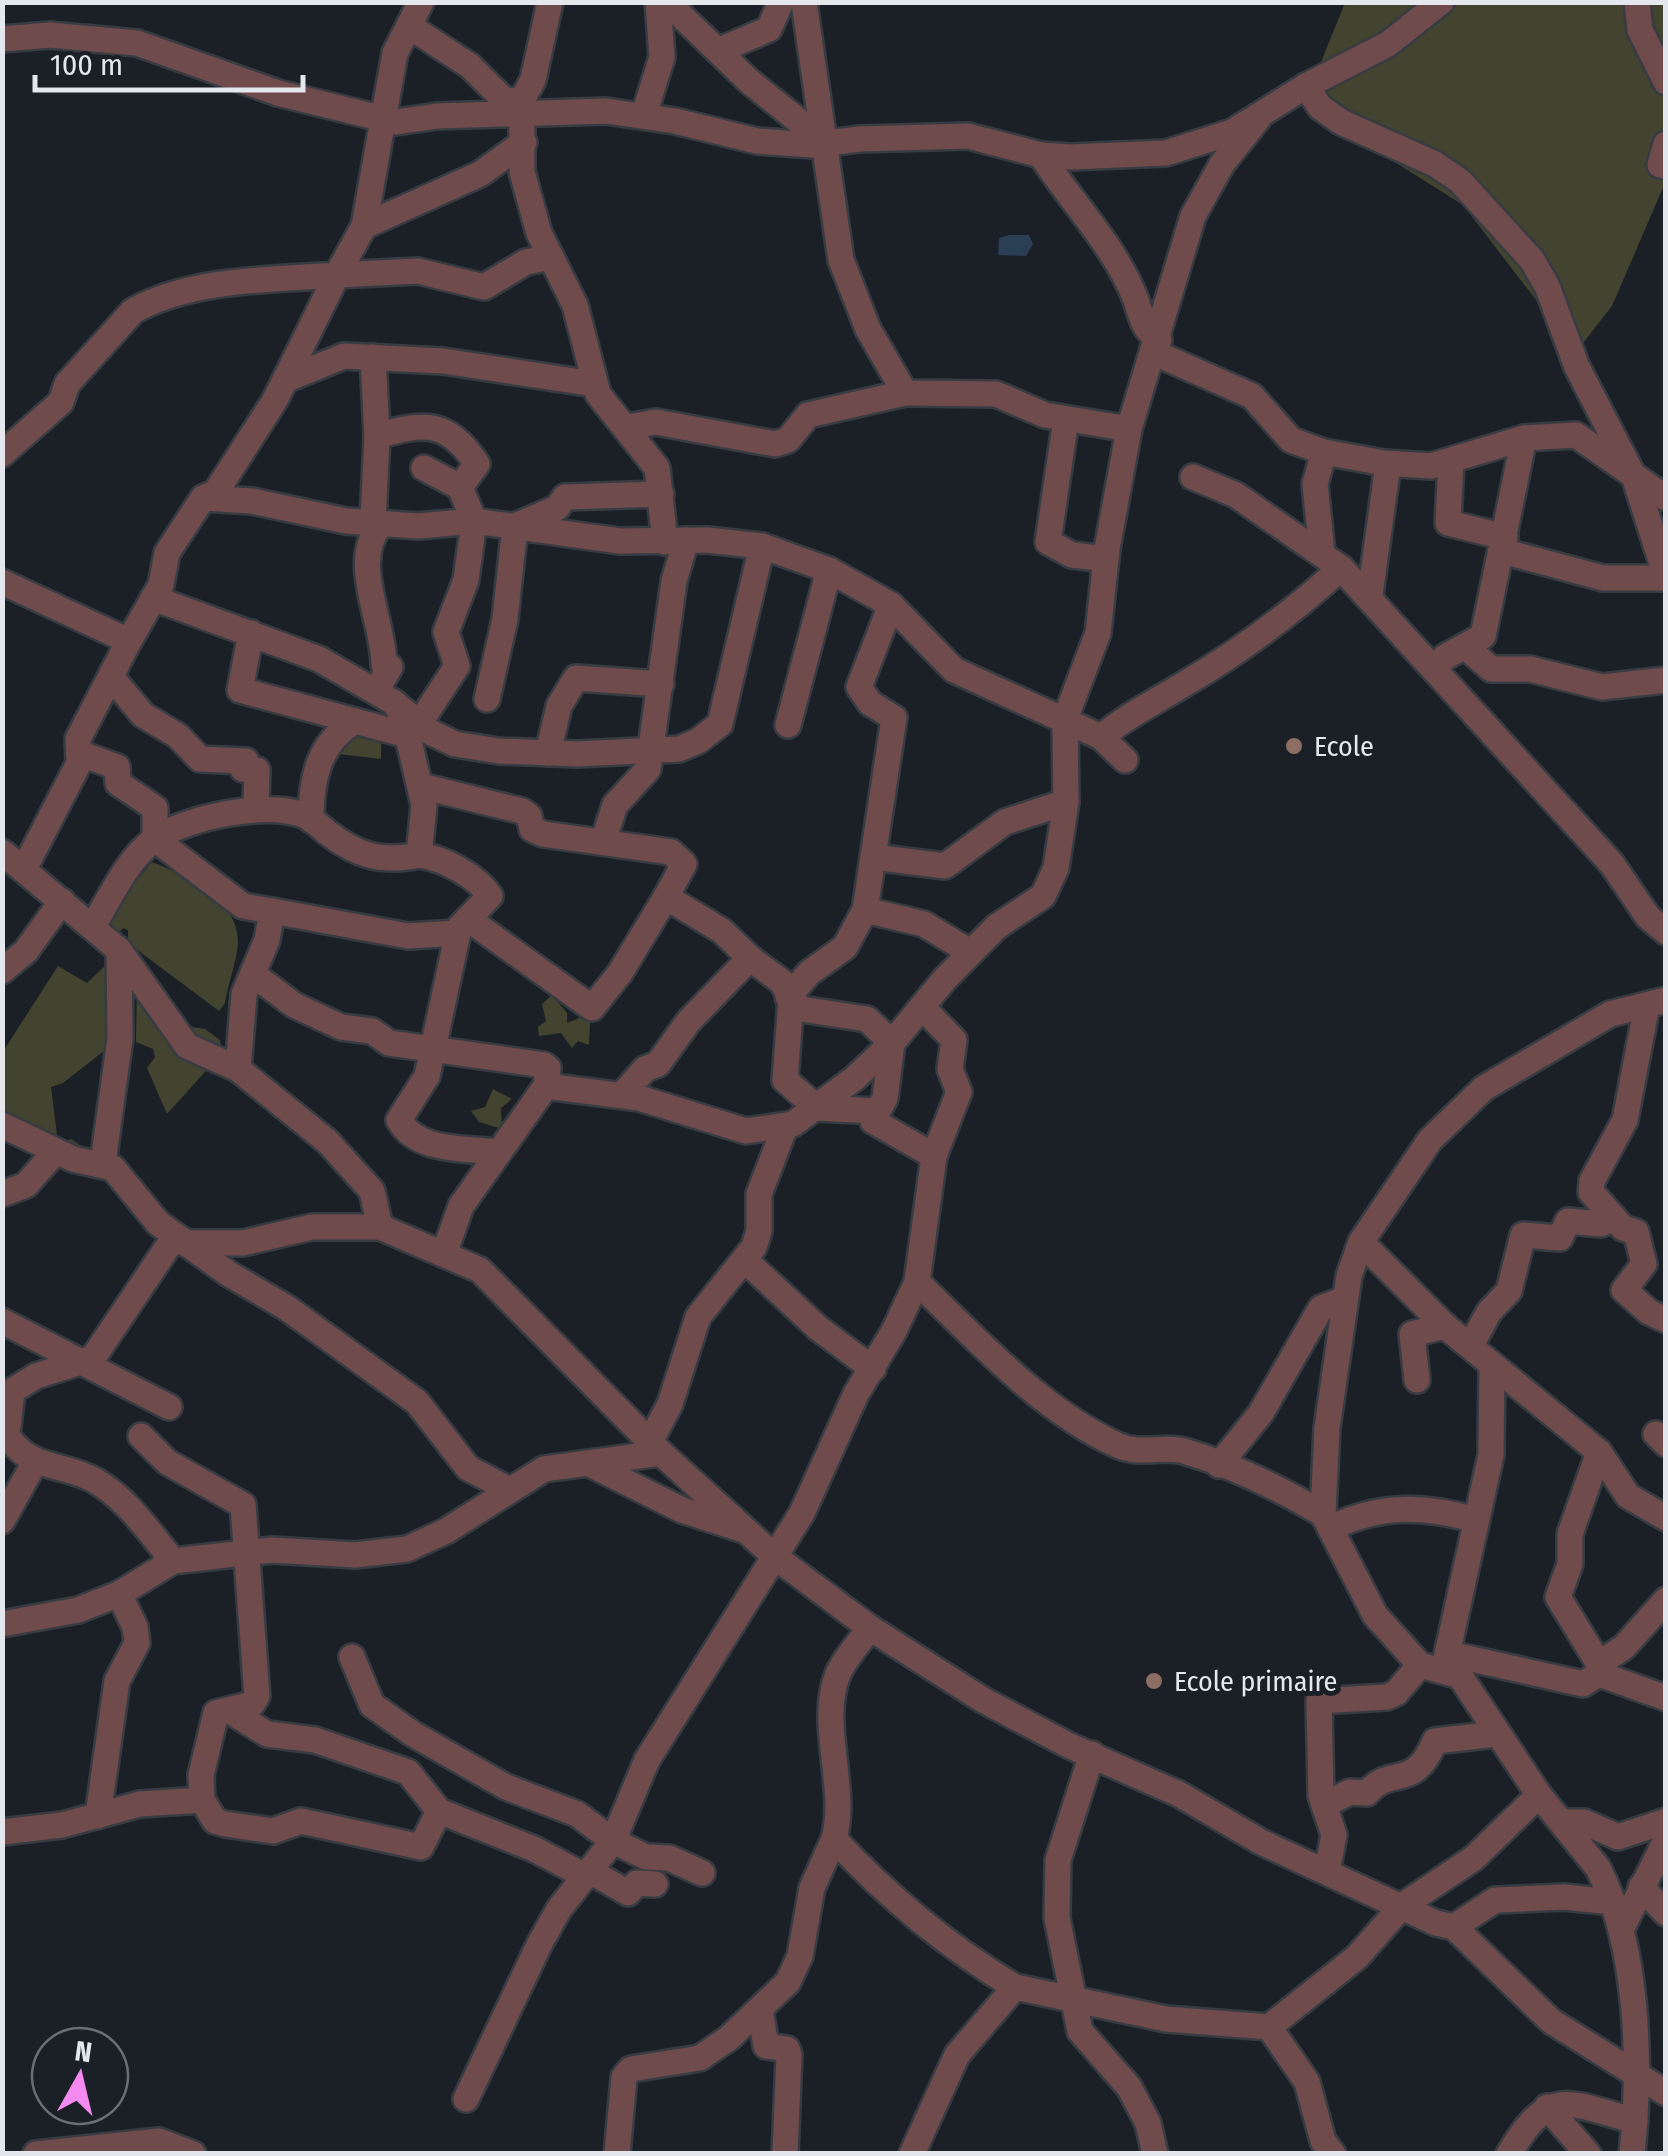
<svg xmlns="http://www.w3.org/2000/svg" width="1668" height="2156" font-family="'Fira Sans Condensed',sans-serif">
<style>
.green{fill:#42442f}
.water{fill:#2a3e54}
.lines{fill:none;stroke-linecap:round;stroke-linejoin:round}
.minor-casing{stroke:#373b42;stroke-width:30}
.minor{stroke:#6f4c4b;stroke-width:25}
.education-dot{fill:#8d6e63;stroke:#1b1f26;stroke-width:4}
.labels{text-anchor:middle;stroke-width:10;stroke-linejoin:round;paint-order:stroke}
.poi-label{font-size:28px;fill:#e4e7ec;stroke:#1b1f26;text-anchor:start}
</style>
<rect width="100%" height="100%" fill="#1b1f26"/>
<!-- green -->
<g class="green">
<path d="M1345,3H1665V183L1612,306L1576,352L1470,214L1474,217V212L1390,159L1328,131L1313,108L1310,89Z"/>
<path d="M363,732L381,743V759L330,753L332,745Z"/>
<path d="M152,862C185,875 239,900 238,942C237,962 228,983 225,1003L219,1011L128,943V930L123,928L116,937L102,921Z"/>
<path d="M111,960L114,1043L63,1083L51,1087L58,1143L71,1139L92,1153L79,1154L3,1119L2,1053L58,966L87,983Z"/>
<path d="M137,978L171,1003L192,1027L205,1029L220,1040L222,1053L167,1114L147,1068L155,1057L153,1049L136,1042Z"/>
<path d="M552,995L567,1013V1023L584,1016L590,1023L589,1045L578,1041L572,1048L561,1033L539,1036L538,1027L546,1021L542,1004Z"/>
<path d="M493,1089L512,1099L501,1108L502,1129L479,1122L471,1111L485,1107Z"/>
</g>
<!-- water -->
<path class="water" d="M1009,235H1029L1033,244L1026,256L998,255L999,238Z"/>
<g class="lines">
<defs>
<g id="minor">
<path d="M550,2L533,80L522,100V172L539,233L575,305L598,394L657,468L665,542"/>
<path d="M667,2L749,81L826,143"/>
<path d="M804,2L841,260L868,329L905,393L996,394L1045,415L1129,429"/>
<path d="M1637,2L1640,30L1666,82"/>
<path d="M409,26L470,66L505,101L522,100"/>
<path d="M2,39L50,35L137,43L278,93L396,122L437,116L606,111L675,121L757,141L813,145L859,139L968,136L1041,155L1070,157L1166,153L1232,132L1306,86L1388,44L1441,2"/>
<path d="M720,50L769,29L781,2"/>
<path d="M1306,86L1320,107L1341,122L1435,164L1460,181L1532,260L1547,286L1577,367L1635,479L1666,576"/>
<path d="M644,115L662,57L658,2"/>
<path d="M1666,144L1660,165L1666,166"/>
<path d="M1041,155C1072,203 1115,246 1136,300C1142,318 1143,329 1159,340"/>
<path d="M364,226L480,174L524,142"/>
<path d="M1155,353L1252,396L1291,440L1324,452L1384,463L1431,466L1524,438L1576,435L1666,498"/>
<path d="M285,380L344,356L443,361L594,384"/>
<path d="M1066,419L1048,542L1072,555L1106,559"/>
<path d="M628,427L656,422L775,444L788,440L808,415L905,393"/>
<path d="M377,436C424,422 448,420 477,464L460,487L474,521L466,580L446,632L457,666L419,724"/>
<path d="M2,454L61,402L67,384L133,311C192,278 271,280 337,275L364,226L395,53L421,2"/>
<path d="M1451,462L1448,523L1505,537"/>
<path d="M424,468L460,487"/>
<path d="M1193,477L1236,495L1341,568"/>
<path d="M203,498L216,492L275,400L337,275L418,271L484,287L526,262L551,257"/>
<path d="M373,522L377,436L373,357"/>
<path d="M1502,551L1603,578H1666"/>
<path d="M1322,553L1315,484L1324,452"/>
<path d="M2,582L129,641L161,585L167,553L203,498L252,501L346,521L418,526L474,521L620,541L707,540L762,546L829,570L891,605L954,670L1101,737L1125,760"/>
<path d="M1370,595L1388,464"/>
<path d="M153,598L319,659L395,703L404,720L424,805L419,855C443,858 477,876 490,896L459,928L427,1076L399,1120C417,1152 464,1148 497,1152"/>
<path d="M251,633L240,690L407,735"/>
<path d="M1466,647L1491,669H1530L1602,687L1666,680"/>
<path d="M1435,669L1445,657L1483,636L1524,438"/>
<path d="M112,678L143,715L178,736L200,759L246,761L243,769L257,770L256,809"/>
<path d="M377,689L390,667L384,665C384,621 348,559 382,523"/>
<path d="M487,699L505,619L515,526L557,508L565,497L661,494"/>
<path d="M399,707L430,732L455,744L499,751L577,754L679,749L698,741L720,724L762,546"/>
<path d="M788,725L829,570"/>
<path d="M1101,737C1129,714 1157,701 1186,683C1241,651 1294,611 1341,568L1612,864L1648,917L1666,932"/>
<path d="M79,753L117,767L118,783L155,808V839L243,906L272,911L267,940L244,994L238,1069"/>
<path d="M548,753L559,706L576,678L661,684"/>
<path d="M421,786L522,811L529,816L532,829L543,834L671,852L684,864L666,897L722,931L750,958"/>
<path d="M311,820C311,780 318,743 355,721"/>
<path d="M603,842L615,805L648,769L674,581L686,540"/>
<path d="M2,852L119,950L187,1046L238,1069L328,1142L372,1191L380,1227L480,1270L661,1453L774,1556L870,1628L983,1700L1070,1746L1179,1794L1261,1842L1436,1923L1454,1927L1551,2021L1666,2093"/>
<path d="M873,857L945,866L1005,822L1066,802"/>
<path d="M24,869L79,763L78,739L129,641"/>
<path d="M865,910L924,924L970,952"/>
<path d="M272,911L408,936L457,933"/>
<path d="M471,921L592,1008L620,973L666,897"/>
<path d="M93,926C110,898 128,858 155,839C188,817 265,801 303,815C312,818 320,827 328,833C358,856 382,863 419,855"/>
<path d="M2,971L26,951L62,901"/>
<path d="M254,975L294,1005L341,1027L372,1031L389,1043L544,1065L548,1068L546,1086"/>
<path d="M788,997L809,973L845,947L865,910L894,718L870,703L859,687L891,605"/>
<path d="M791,999L801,1009L867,1019L892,1043L885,1098L873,1121L877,1111L817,1108L785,1080Z"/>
<path d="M1647,1005L1625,1120L1592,1181L1591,1192L1623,1228L1636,1232L1644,1264L1624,1290L1649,1312L1666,1320"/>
<path d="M623,1094L645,1069L658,1064L688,1022L750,958L782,982L791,999"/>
<path d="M873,1121L934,1156"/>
<path d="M2,1125L73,1159L113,1168L158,1223L229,1274L287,1308L417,1402L468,1468L510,1490"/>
<path d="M103,1163L120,1038L119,950"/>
<path d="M2,1194L26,1185L55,1152"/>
<path d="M1361,1242L1445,1326L1599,1452L1628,1496L1666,1518"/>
<path d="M184,1243H243L312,1227H380"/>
<path d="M444,1254L461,1206L546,1086L639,1098L746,1131L793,1124L855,1078L892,1043L944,980L996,927L1043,896L1056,868L1066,802L1065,719L1098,633L1107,549L1129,429L1193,216L1222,164L1258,119"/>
<path d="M746,1261L818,1328L873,1369"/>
<path d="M917,1282C978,1340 1039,1409 1117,1445C1141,1456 1162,1445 1184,1451C1231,1465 1281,1489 1323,1514"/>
<path d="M2,1321L169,1407"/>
<path d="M1471,1345L1489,1312L1509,1291L1523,1235L1560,1238L1568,1221L1601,1224L1614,1218"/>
<path d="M1417,1380L1412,1334L1445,1326"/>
<path d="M12,1391L7,1436C33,1472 62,1462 96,1481C128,1500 150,1533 173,1561"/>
<path d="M12,1391L36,1376L93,1358L175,1236"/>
<path d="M1656,1434L1666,1444"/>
<path d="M651,1440L670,1404L698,1317L754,1247L759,1231V1194L785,1127"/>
<path d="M590,1464L682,1510L741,1529"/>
<path d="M1219,1465L1261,1413L1321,1308L1345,1299"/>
<path d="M2,1521L35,1462"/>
<path d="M1330,1528C1381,1504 1423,1505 1476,1520"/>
<path d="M2,1624L78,1610L119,1594L173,1561L272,1550L355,1555L407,1549L446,1531L544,1469L661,1453"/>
<path d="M870,1628C860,1642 845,1658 838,1674C818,1723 848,1788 834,1839C887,1896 948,1947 1015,1987L957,2055L912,2154"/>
<path d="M1449,1654L1583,1684L1599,1674V1664L1558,1597L1570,1564V1534L1599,1452"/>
<path d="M352,1657L372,1705L413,1734L506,1787L577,1814L613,1841L646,1857L669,1858L702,1873"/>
<path d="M1599,1664L1624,1647L1666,1600"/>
<path d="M1444,1668L1491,1455L1492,1365"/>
<path d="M1599,1674L1666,1698"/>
<path d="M230,1711L267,1734L315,1740L408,1772L439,1811L534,1849L585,1876L595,1874L628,1893L637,1883L655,1884"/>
<path d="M1092,1754L1058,1860L1057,1918L1080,2031L1129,2087L1148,2123L1155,2154"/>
<path d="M202,1800L215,1821L225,1824L273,1831L301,1821L421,1847L439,1811"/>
<path d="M1324,1805L1350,1792L1367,1793C1392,1764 1413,1793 1435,1741L1496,1734"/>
<path d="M98,1816L117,1681L137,1643L135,1627L119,1594"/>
<path d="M1563,1822H1584L1618,1837L1666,1821"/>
<path d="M2,1832L62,1825L140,1804L202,1800L201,1775L216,1713L252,1704L257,1696L243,1505L167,1462L141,1436"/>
<path d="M1327,1871L1334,1835L1321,1796L1319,1701L1387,1697L1396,1693L1420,1665"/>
<path d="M1641,1887L1666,1913"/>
<path d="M1454,1927L1495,1900L1564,1897L1613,1902"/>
<path d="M1621,1930L1666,1840"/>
<path d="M1015,1987L1166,2019L1269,2027L1357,1957L1402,1906L1474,1858L1539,1795"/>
<path d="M760,2009L766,2046L787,2049L789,2055L785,2154"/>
<path d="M1269,2027L1307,2082L1323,2141L1333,2154"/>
<path d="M466,2099L539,1945L559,1909L613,1841L647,1760L802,1513L856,1394L894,1331L917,1282L934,1156L959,1092L950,1069L954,1040L923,1008"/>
<path d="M1547,2107L1588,2154"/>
<path d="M36,2154L159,2141L193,2154"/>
<path d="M617,2154L624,2077L631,2069L700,2058L729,2038L788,1982L800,1956L812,1888L834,1839"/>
<path d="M1509,2154C1549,2086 1567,2102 1635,2121"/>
<path d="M1632,2154C1641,2065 1639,1948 1598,1868L1539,1795L1460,1676L1420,1665L1375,1615L1323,1514L1327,1428L1349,1276L1361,1242L1430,1140L1484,1088L1610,1014L1666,1000"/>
</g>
</defs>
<!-- minor casing -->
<use href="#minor" class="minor-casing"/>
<!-- minor -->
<use href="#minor" class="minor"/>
</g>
<!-- markers -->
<g class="education-dot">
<circle cx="1294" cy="746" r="10"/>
<circle cx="1154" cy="1681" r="10"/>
</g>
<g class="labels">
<!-- poi labels -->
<g class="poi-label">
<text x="1314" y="756">Ecole</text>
<text x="1174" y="1691">Ecole primaire</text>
</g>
</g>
<!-- border -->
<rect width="1668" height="2156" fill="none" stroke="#e4e7ec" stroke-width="10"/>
<!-- north arrow -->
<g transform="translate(80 2076) rotate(8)"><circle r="48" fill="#1b1f26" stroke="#6b6f75" stroke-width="2.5"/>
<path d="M0-8L18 38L0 25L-18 38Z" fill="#f489f0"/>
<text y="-15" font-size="28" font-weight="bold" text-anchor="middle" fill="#e4e7ec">N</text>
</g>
<!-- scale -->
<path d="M35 75v15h268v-15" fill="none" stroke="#e4e7ec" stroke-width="5"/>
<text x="50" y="75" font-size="30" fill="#e4e7ec" stroke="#1b1f26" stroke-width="8" paint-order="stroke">100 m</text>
</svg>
